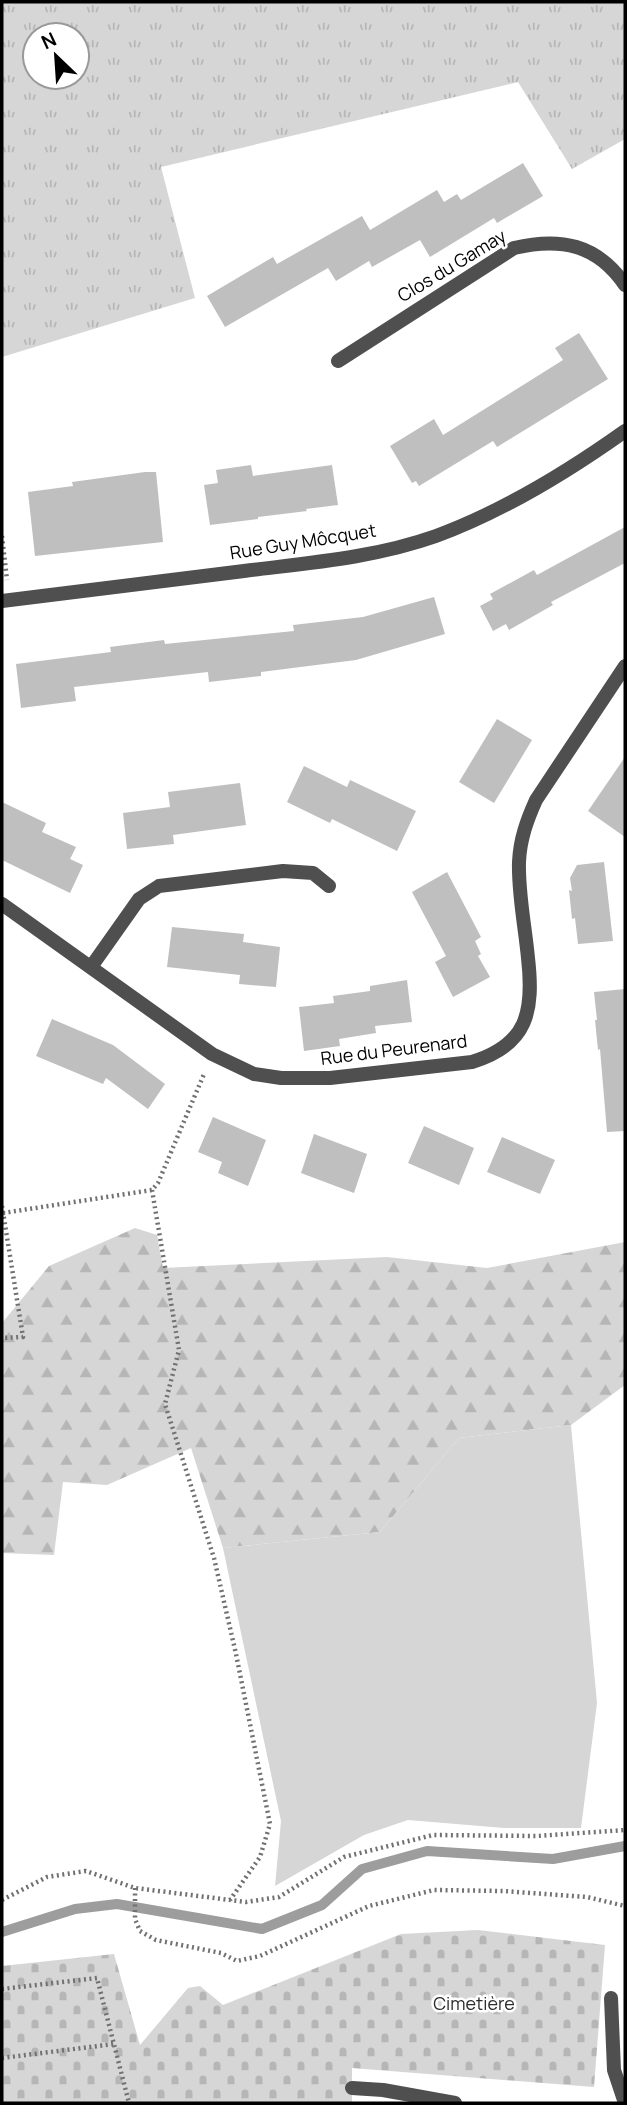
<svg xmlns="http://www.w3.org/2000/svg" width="627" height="2105" font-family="Manrope,sans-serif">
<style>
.grass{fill:url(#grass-tufts);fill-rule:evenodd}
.forest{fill:url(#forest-firs)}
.cemetery{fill:url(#cemetery-stones)}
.garden{fill:#d6d6d6}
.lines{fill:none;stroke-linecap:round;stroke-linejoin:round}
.stream{stroke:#9d9d9d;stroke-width:10}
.building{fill:#bfbfbf}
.path{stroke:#717171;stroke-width:4.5;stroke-dasharray:2 3.5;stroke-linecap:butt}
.lane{stroke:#4f4f4f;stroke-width:14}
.street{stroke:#4f4f4f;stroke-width:14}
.labels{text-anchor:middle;stroke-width:5;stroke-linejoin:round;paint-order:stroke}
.street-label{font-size:18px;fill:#000;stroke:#fff}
.park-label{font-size:18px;fill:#2d2d2d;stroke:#fff}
</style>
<defs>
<pattern id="grass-tufts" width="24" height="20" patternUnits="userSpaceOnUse" patternTransform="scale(1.75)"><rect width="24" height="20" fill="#d6d6d6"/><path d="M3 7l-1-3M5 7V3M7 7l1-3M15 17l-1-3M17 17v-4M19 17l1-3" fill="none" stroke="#b6b6b6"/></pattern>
<pattern id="forest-firs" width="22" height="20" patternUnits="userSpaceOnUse" patternTransform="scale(1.75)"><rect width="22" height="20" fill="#d6d6d6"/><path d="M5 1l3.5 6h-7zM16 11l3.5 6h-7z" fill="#b6b6b6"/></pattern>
<pattern id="cemetery-stones" width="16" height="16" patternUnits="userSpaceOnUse" patternTransform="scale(1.75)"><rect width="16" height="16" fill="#d6d6d6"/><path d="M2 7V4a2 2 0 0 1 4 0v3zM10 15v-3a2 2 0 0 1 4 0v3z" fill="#b6b6b6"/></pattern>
</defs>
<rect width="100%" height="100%" fill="#fff"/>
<!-- grass -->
<path class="grass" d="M2,2H625V139L572,169L518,82L161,167L195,298L2,357ZM35,35H77V77H35Z"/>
<!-- forest -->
<path class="forest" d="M135,1228L157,1235L163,1268L387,1257L487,1268L625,1242V1385L571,1425L459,1438L380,1532L223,1548L191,1448L107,1485L63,1482L54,1555L2,1553V1323L49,1266Z"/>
<!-- cemetery -->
<path class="cemetery" d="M478,1930L605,1945L594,2087L352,2068V2103H2V1966L114,1954L140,2045L188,1988L200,1986L223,2005L401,1934Z"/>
<!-- garden -->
<path class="garden" d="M571,1425L597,1703L581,1828H504L408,1820L364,1835L275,1886L281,1821L223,1548L380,1532L459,1438Z"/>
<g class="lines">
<!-- stream -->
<path class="stream" d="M2,1932L75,1909L117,1904L262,1929L322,1905L362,1869L427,1851L553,1859L625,1846"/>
</g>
<!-- building -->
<g class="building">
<path d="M523,163L543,196L497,223L494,218L430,257L420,240L372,267L369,261L336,281L328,268L225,327L207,296L273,257L277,264L362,216L370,230L437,190L444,202L457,194L461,200Z"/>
<path d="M579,333L608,379L497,447L493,441L419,486L416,481L412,483L390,446L434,419L443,435L563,360L555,348Z"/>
<path d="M251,465L253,476L332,465L338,505L306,509L307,511L258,517V519L210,525L204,485L218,483L216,470Z"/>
<path d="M145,472H156L163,542L35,556L28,492L73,486L72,482Z"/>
<path d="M625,527V563L551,602L553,605L509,630L506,624L493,631L480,606L493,599L490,594L534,570L537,575Z"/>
<path d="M434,597L445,634L356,660L261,672V676L209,682L208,672L74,687L76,701L21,708L16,664L111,652L110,647L164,640L165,644L294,631L293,625L363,617Z"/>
<path d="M497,719L532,740L494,803L459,782Z"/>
<path d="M625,757V837L588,811Z"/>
<path d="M304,766L347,787L350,780L416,811L397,851L332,819L330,823L287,802Z"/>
<path d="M240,783L246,825L173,835L174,844L127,849L123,813L170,807L168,792Z"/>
<path d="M2,802L46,823L42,832L76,847L70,859L83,865L70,893L2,860Z"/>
<path d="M604,862L613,941L578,944L575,918L572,919L569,890L572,891L570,878L577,865Z"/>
<path d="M447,872L481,937L475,941L481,954L478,956L490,977L453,997L435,962L446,956L412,892Z"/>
<path d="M172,927L244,934L243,942L280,947L276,987L239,984L240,975L167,967Z"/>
<path d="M407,980L412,1022L375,1026L376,1033L339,1039L340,1046L304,1051L299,1007L334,1003L333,996L370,991V986Z"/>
<path d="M625,989V1131L607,1132L600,1049L598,1050L595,1020H597L594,992Z"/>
<path d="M52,1019L113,1045L165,1084L148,1109L106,1078L103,1084L36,1056Z"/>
<path d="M213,1117L266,1140L248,1186L218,1173L222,1162L198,1152Z"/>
<path d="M424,1126L474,1148L459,1185L408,1163Z"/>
<path d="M314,1134L367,1154L354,1193L301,1173Z"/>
<path d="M502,1137L555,1160L540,1194L487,1172Z"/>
</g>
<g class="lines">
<!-- path -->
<g class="path">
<path d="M2,536L7,580"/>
<path d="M152,1190L179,1350L165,1404L214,1558L236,1654L270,1824L260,1857L230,1900"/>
<path d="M2,1206L23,1337L2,1338"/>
<path d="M3,1213L152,1190L158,1183L204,1074"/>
<path d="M135,1888V1919L140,1931L156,1940L221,1953L237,1961L260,1956L369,1906L434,1890L503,1891L587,1897L625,1906"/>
<path d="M2,1900L47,1877L86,1871L135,1888L246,1902L279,1897L344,1857L433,1835L537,1836L625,1830"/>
<path d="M2,1989L97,1978L129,2103"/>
<path d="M2,2058L114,2044"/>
</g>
<!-- lane -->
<g class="lane">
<path d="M611,1998L614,2070L625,2103"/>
<path d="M352,2088L383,2090L455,2103"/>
</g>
<!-- street -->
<g class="street">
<path d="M338,361L514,248C560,237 597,244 625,285"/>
<path d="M2,601C82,591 163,581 244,571C308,563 374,558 436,536C504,511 566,473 625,431"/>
<path d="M2,904L212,1054L254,1074L281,1078H330L472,1062C528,1045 534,1011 528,958C525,926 518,893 519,862C520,839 527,820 536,800L625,666"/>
<path d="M91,967L139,899L159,886L283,871L313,873L329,886"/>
</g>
</g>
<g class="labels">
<!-- street labels -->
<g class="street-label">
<text transform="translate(452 266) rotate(-31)" y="6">Clos du Gamay</text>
<text transform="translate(303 542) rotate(-9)" y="6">Rue Guy Môcquet</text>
<text transform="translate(394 1050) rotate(-7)" y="6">Rue du Peurenard</text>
</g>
<!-- park labels -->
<g class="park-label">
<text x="474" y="2010">Cimetière</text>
</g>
</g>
<!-- border -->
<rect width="627" height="2105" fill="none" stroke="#000000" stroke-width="7"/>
<!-- north arrow -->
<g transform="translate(56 56) rotate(335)"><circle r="33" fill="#ffffff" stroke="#999999" stroke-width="2"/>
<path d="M0-5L12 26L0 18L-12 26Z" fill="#000000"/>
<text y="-10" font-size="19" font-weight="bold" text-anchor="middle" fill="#000000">N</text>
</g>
</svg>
